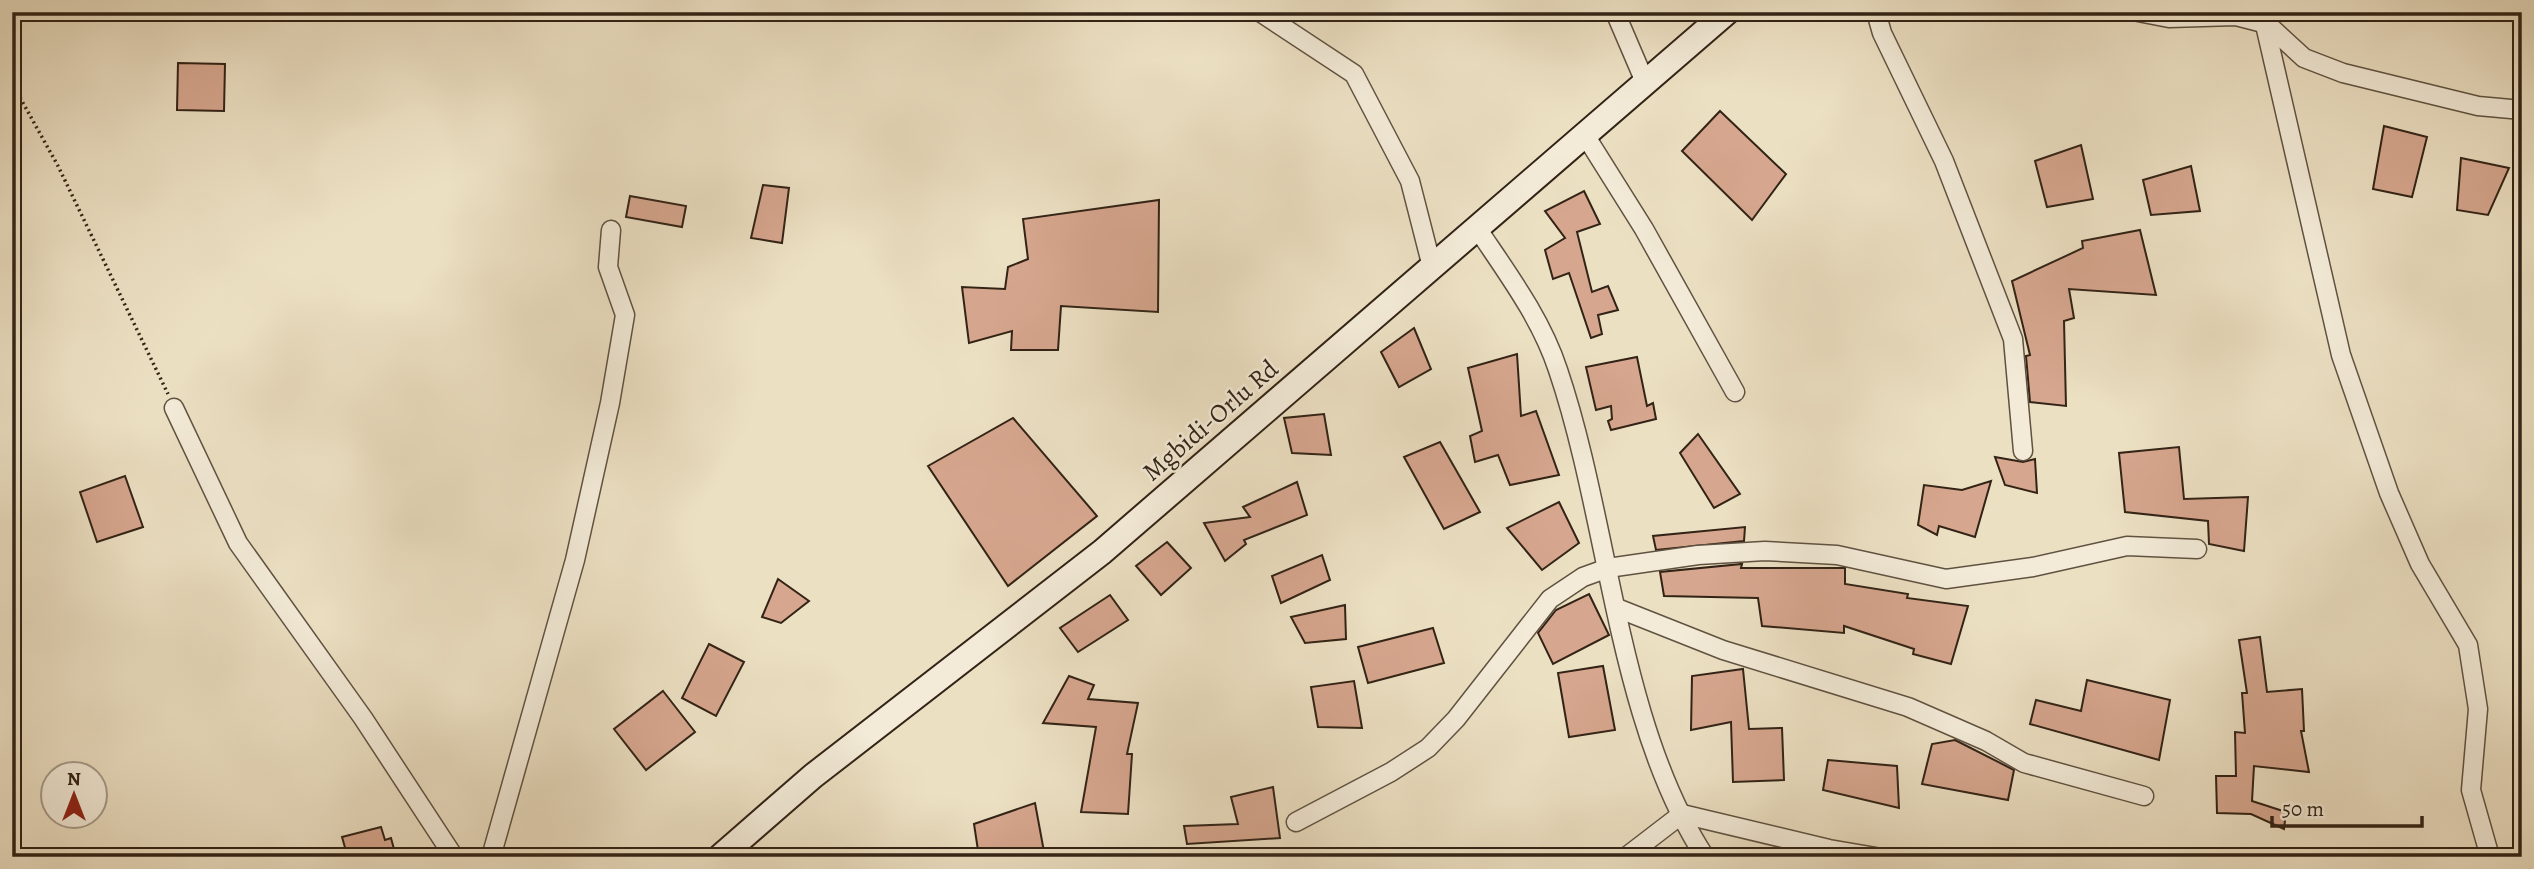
<svg xmlns="http://www.w3.org/2000/svg" width="2534" height="869" font-family="Alegreya,serif">
<style>
.building{fill:#d6a68e;stroke:#322316;stroke-width:2}
.lines{fill:none;stroke-linecap:round;stroke-linejoin:round}
.street-casing{stroke:#605241;stroke-width:21}
.secondary-casing{stroke:#322316;stroke-width:28}
.path{stroke:#322316;stroke-width:3.5;stroke-dasharray:2 3.5;stroke-linecap:butt}
.street{stroke:#f3ebd8;stroke-width:18}
.secondary{stroke:#f3ebd8;stroke-width:24}
.labels{text-anchor:middle;stroke-width:5;stroke-linejoin:round;paint-order:stroke}
.street-label{font-size:26px;fill:#322316;stroke:#f3ebd8}
</style>
<rect width="100%" height="100%" fill="#ece0c3"/>
<filter id="stains"><feTurbulence type="fractalNoise" baseFrequency=".00286" numOctaves="4"/><feColorMatrix values="0 0 0 0 .2 0 0 0 0 .09 0 0 0 0 .02 0 0 0 .5 -.17"/></filter>
<radialGradient id="worn" r=".72"><stop offset=".6" stop-color="#630" stop-opacity="0"/><stop offset="1" stop-color="#630" stop-opacity=".3"/></radialGradient>
<!-- building -->
<g class="building">
<path d="M178,63L225,64L224,111L177,110Z"/>
<path d="M1720,111L1786,174L1752,220L1682,151Z"/>
<path d="M2384,126L2427,137L2412,197L2373,189Z"/>
<path d="M2081,145L2093,199L2047,207L2035,161Z"/>
<path d="M2461,158L2509,168L2488,215L2457,210Z"/>
<path d="M2191,166L2200,211L2151,215L2143,180Z"/>
<path d="M763,185L789,188L782,243L751,238Z"/>
<path d="M1584,191L1600,224L1577,232L1592,292L1608,286L1618,310L1598,315L1602,334L1591,338L1569,273L1553,279L1545,250L1565,238L1545,211Z"/>
<path d="M630,196L686,206L682,227L626,217Z"/>
<path d="M1159,200L1158,312L1061,306L1058,350H1011L1012,331L969,343L962,287L1005,289L1008,267L1028,259L1023,219Z"/>
<path d="M2140,230L2156,295L2069,289L2074,318L2064,321L2066,406L2030,402L2026,356L2030,355L2012,281L2083,248L2082,241Z"/>
<path d="M1414,328L1431,369L1399,387L1381,352Z"/>
<path d="M1517,354L1521,416L1536,411L1559,475L1510,485L1498,455L1475,462L1470,436L1482,431L1468,368Z"/>
<path d="M1637,357L1647,406L1653,403L1656,419L1611,430L1608,421L1612,419L1611,406L1596,410L1586,367Z"/>
<path d="M1324,414L1331,455L1292,453L1284,418Z"/>
<path d="M1013,418L1097,516L1008,586L928,466Z"/>
<path d="M1698,434L1740,494L1714,508L1680,453Z"/>
<path d="M1440,442L1480,512L1444,529L1404,457Z"/>
<path d="M2179,447L2184,499L2248,497L2244,551L2209,544L2208,521L2125,512L2119,453Z"/>
<path d="M1995,457L2023,462L2035,459L2037,493L2005,485Z"/>
<path d="M125,476L143,527L97,542L80,492Z"/>
<path d="M1991,481L1975,537L1939,526L1937,535L1918,525L1924,485L1962,490Z"/>
<path d="M1297,482L1307,515L1244,540L1246,544L1225,561L1204,523L1250,517L1243,507Z"/>
<path d="M1559,502L1579,543L1542,570L1507,528Z"/>
<path d="M1745,527L1744,541L1656,550L1653,536Z"/>
<path d="M1167,542L1191,568L1161,595L1136,566Z"/>
<path d="M1322,555L1330,580L1281,603L1272,576Z"/>
<path d="M1742,564L1741,568H1845V584L1908,594L1907,598L1968,606L1951,664L1913,654L1914,649L1844,626V633L1762,626L1758,598L1664,596L1660,572Z"/>
<path d="M778,579L809,601L781,623L762,617Z"/>
<path d="M1589,594L1609,635L1553,664L1538,633L1556,610Z"/>
<path d="M1110,595L1128,620L1078,652L1060,628Z"/>
<path d="M1345,605L1346,639L1305,643L1291,617Z"/>
<path d="M1433,628L1444,663L1368,683L1358,647Z"/>
<path d="M2260,637L2267,692L2302,689L2304,731H2301L2309,772L2254,766L2252,801L2286,812L2284,829L2251,814L2217,813L2216,776H2236L2235,732L2245,733L2242,693H2247L2239,640Z"/>
<path d="M709,644L744,662L716,716L682,698Z"/>
<path d="M1603,666L1615,730L1569,737L1558,673Z"/>
<path d="M1743,669L1749,729L1782,728L1784,780L1733,782L1731,722L1691,730L1692,676Z"/>
<path d="M1069,676L1094,685L1088,699L1138,703L1127,754H1132L1128,814L1081,812L1096,727L1043,723Z"/>
<path d="M2087,680L2170,700L2159,760L2030,724L2036,700L2081,711Z"/>
<path d="M1354,681L1362,728L1318,727L1311,687Z"/>
<path d="M663,691L695,732L646,770L614,729Z"/>
<path d="M1955,740L2014,770L2008,800L1922,784L1932,744Z"/>
<path d="M1828,760L1897,766L1899,808L1823,790Z"/>
<path d="M1273,787L1280,838L1187,844L1184,826L1238,824L1231,797Z"/>
<path d="M1035,803L1045,857H979L974,824Z"/>
<path d="M381,827L385,840L391,838L395,853L390,857H343L342,852L346,851L342,837Z"/>
</g>
<g class="lines">
<defs>
<g id="street">
<path d="M1260,12L1354,74L1410,181L1432,267"/>
<path d="M1615,12L1645,82"/>
<path d="M1876,12L1882,33L1944,161L2013,339L2023,451"/>
<path d="M2138,12L2169,18L2236,16L2267,24L2304,58L2343,73L2478,106L2522,110"/>
<path d="M2262,12L2341,355L2389,493L2420,564L2468,645L2478,709L2471,790L2490,857"/>
<path d="M1585,135L1644,229L1735,392"/>
<path d="M1477,228C1507,273 1541,318 1558,370C1610,523 1617,722 1705,857"/>
<path d="M174,408L238,543L363,718L454,857"/>
<path d="M1617,608L1723,650L1908,707L1986,741L2024,763L2144,796"/>
<path d="M1296,822L1391,772L1428,748L1456,719L1550,599L1583,577L1608,568L1698,555L1765,551L1837,555L1946,579L2033,567L2127,546L2197,549"/>
<path d="M491,857L575,560L610,403L625,315L608,267L611,230"/>
<path d="M1626,857L1682,814L1829,849L1876,857"/>
</g>
<path id="secondary" d="M720,857L813,776L1102,552L1727,12"/>
</defs>
<!-- street casing -->
<use href="#street" class="street-casing"/>
<!-- secondary casing -->
<use href="#secondary" class="secondary-casing"/>
<!-- path -->
<path class="path" d="M12,83L58,166L168,394"/>
<!-- street -->
<use href="#street" class="street"/>
<!-- secondary -->
<use href="#secondary" class="secondary"/>
</g>
<g class="labels">
<!-- street labels -->
<g class="street-label">
<text transform="translate(1210 420) rotate(-41)" y="9">Mgbidi-Orlu Rd</text>
</g>
</g>
<!-- margin -->
<rect width="2534" height="869" fill="none" stroke="#ece0c3" stroke-width="42"/>
<rect x="14" y="14" width="2506" height="841" fill="none" stroke="#322316" stroke-width="3.5"/>
<rect x="21" y="21" width="2492" height="827" fill="none" stroke="#322316" stroke-width="2"/>
<!-- north arrow -->
<g transform="translate(74 795)"><circle r="33" fill="#f3ebd8" stroke="#a69b8a" stroke-width="2"/>
<path d="M0-5L12 26L0 18L-12 26Z" fill="#8f2418"/>
<text y="-10" font-size="19" font-weight="bold" text-anchor="middle" fill="#322316">N</text>
</g>
<!-- scale -->
<path d="M2272 816v10h150v-10" fill="none" stroke="#322316" stroke-width="3.5"/>
<text x="2282" y="816" font-size="21" fill="#322316" stroke="#f3ebd8" stroke-width="5" paint-order="stroke">50 m</text>
<rect width="100%" height="100%" filter="url(#stains)"/>
<rect width="100%" height="100%" fill="url(#worn)"/>
</svg>
